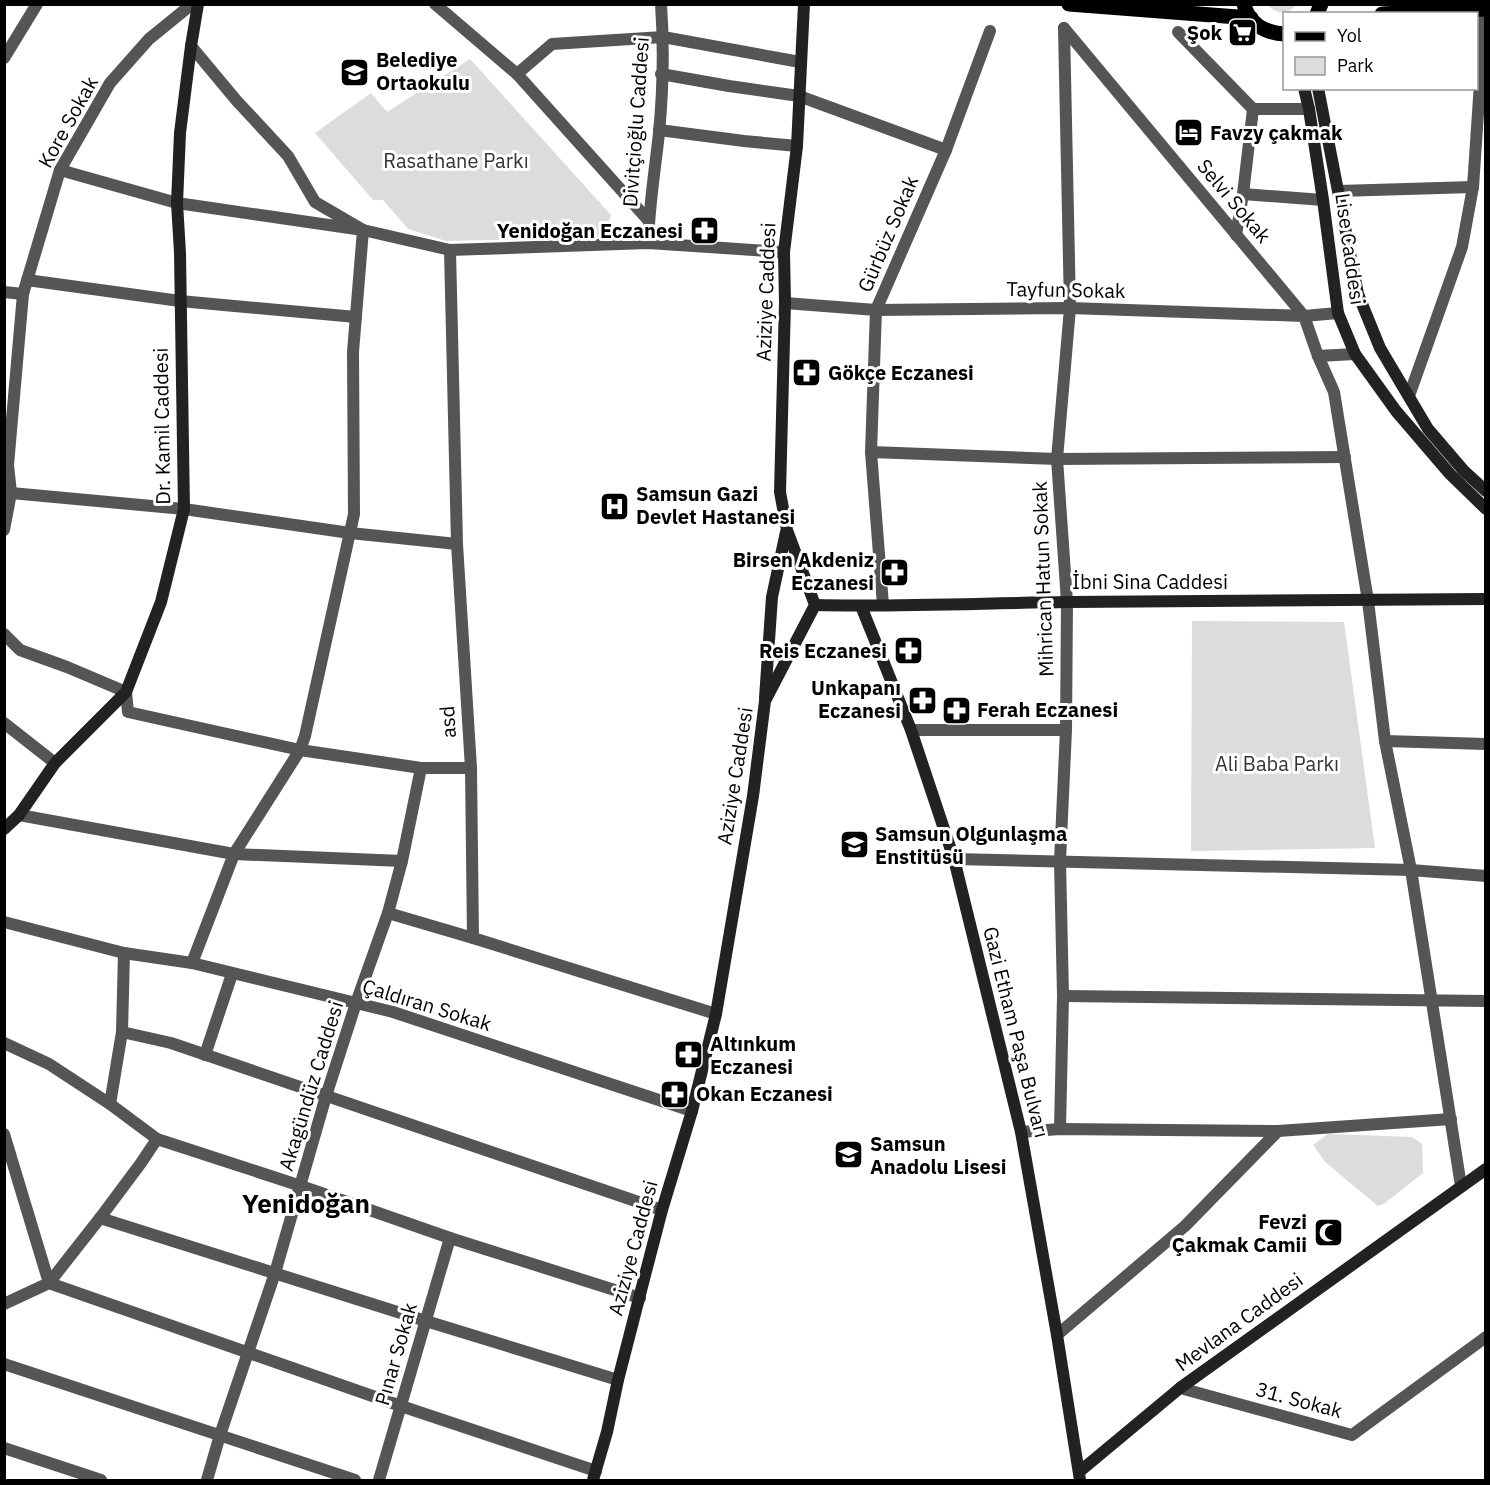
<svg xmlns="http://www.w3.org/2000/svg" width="1490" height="1485" font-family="'IBM Plex Sans',sans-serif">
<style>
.green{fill:#dcdcdc}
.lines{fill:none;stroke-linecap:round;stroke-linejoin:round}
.minor{stroke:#555;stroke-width:12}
.tertiary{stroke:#555;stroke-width:12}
.secondary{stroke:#222;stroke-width:12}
.primary{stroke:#000;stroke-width:15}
.labels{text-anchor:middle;stroke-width:6;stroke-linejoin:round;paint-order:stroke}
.poi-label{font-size:20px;font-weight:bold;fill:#000;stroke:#fff;text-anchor:start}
.street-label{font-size:20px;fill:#000;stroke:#fff}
.park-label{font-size:20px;fill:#333;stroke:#fff}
.district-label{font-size:26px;font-weight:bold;fill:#000;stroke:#fff}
</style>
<rect width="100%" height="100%" fill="#fff"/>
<!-- green -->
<g class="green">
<path d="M1268,5H1296C1288,15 1277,15 1268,5Z"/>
<path d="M470,59L611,215L604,237L446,241L408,229L383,200H373L315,133L371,93L387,112Z"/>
<path d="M1192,621L1344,622L1375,848L1191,851Z"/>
<path d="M1328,1134L1412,1137L1422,1144L1423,1173L1385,1203L1378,1206L1325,1162L1313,1145Z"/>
</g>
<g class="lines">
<!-- minor -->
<g class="minor">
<path d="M435,4L517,74L649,221"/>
<path d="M1064,28L1304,316L1338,313"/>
<path d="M1178,32L1253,109H1309"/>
<path d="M191,46L236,100L288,156L315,202L363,230L353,352L354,514L305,736L300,750L234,854L192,963"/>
<path d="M4,58L37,4"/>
<path d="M517,74L552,44L663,37L800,62"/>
<path d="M661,74L729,86L799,96L946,150"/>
<path d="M659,130L744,141L797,146"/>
<path d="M60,170L177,203L363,230L450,250L648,243L784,252"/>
<path d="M1339,191L1473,187"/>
<path d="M1243,194L1253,109"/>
<path d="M1236,235L1243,194L1323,200"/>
<path d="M450,250L457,544L471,768L473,938L716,1014"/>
<path d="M27,280L180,301L356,317"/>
<path d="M4,292L23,294"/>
<path d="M785,303L876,310L1070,308L1304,316L1318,356L1334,392L1368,601L1385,741L1411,870L1461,1186"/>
<path d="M1318,356L1355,354"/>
<path d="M1409,396L1462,247L1473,187L1485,9"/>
<path d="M871,452L1057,459L1345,457"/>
<path d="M4,465H8L11,493L184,509L350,533L457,544"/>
<path d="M8,465L23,294L60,170L110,83L149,39L192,4"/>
<path d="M4,530L11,493"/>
<path d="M883,605L871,452L876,310L946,150L990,31"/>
<path d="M4,634L20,650L67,667L126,692L128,712L300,750L421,768H471"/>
<path d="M4,723L55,763"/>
<path d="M911,730H1066"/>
<path d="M1385,741L1486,744"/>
<path d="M19,815L234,854L402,861"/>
<path d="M954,859L1411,870L1486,876"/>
<path d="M388,913L473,938"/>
<path d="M4,922L124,953L192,963L393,1012L692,1111"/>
<path d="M124,953L122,1032L171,1043L662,1210"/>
<path d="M1063,996L1486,1001"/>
<path d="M4,1043L49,1064L110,1104L157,1139L301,1186L450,1238L640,1298"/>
<path d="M205,1055L232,974"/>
<path d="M110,1104L122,1032"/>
<path d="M1060,1129L1063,996L1060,861L1066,730L1067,602L1057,459L1070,308L1064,28"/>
<path d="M1021,1132L1060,1129L1278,1131L1451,1119"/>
<path d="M4,1134L49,1283L401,1406L596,1471"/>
<path d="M100,1218L426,1321L618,1380"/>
<path d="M4,1304L49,1283L100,1218L141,1163L157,1139"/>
<path d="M1057,1335L1185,1226L1278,1131"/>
<path d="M4,1364L355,1480"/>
<path d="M1180,1388L1352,1435L1486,1337"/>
<path d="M4,1448L101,1480"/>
<path d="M207,1480L220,1435L275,1273L326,1096L356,1003L388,913L402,861L421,768"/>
<path d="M379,1480L450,1238"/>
</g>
<!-- tertiary -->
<path class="tertiary" d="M648,243C649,206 655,170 659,133C663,91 664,47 661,4"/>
<!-- secondary -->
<g class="secondary">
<path d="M1304,88L1309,109L1323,200L1338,313L1355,354L1396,411L1450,474L1486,509"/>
<path d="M1318,88L1358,294L1380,348L1428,429L1464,471L1486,491"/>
<path d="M815,605C899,607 984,603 1068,602C1207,601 1346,601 1486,599"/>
<path d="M861,606L911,730L954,859L1021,1132L1057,1335L1080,1480"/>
<path d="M765,698L772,597L786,532"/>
<path d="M4,829L19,815L55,763L126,692L161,602L184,509L180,253L177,203L180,133L191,46L198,4"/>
<path d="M1079,1472L1180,1388L1486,1169"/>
<path d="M593,1480L607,1432L618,1380L644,1279L662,1210L692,1111L716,1014L753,796L765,701L815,605L787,530L780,492L785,303L784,252L797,146L804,4"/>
</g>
<!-- primary -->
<g class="primary">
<path d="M1069,4L1251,18"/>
<path d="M1244,4C1248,24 1266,33 1284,34"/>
<path d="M1317,14L1321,4"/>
<path d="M1382,14L1486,9"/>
</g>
</g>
<!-- icons -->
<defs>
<symbol id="supermarket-square" viewBox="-11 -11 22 22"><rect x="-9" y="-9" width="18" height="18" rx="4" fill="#000" stroke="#fff"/><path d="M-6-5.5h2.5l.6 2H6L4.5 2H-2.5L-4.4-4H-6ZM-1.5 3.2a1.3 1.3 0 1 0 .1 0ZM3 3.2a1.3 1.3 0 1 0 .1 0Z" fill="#fff"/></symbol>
<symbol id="school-square" viewBox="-11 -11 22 22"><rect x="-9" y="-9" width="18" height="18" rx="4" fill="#000" stroke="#fff"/><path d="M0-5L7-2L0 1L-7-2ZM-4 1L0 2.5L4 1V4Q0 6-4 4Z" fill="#fff"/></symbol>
<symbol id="hotel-square" viewBox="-11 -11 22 22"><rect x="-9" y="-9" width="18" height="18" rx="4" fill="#000" stroke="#fff"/><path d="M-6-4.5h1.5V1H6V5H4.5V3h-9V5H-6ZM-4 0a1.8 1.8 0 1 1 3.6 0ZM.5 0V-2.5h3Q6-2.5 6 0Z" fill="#fff"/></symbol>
<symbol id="pharmacy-square" viewBox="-11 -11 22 22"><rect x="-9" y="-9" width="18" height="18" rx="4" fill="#000" stroke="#fff"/><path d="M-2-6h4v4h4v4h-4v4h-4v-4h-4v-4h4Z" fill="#fff"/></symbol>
<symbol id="hospital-square" viewBox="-11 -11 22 22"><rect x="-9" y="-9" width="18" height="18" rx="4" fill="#000" stroke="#fff"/><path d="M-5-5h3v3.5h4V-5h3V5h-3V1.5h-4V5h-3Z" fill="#fff"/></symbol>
<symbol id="mosque-square" viewBox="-11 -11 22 22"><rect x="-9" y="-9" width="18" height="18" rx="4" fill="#000" stroke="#fff"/><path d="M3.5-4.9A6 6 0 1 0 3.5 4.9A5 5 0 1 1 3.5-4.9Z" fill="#fff"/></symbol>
</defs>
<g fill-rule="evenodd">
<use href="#supermarket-square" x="1226" y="16" width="33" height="33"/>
<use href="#school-square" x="338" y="56" width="33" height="33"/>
<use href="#hotel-square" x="1172" y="116" width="33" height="33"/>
<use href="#pharmacy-square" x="688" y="214" width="33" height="33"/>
<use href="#pharmacy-square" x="790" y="356" width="33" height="33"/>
<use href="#hospital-square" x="598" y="490" width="33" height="33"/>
<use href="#pharmacy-square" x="878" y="556" width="33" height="33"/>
<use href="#pharmacy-square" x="892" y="634" width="33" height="33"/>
<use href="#pharmacy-square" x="906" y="684" width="33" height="33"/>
<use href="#pharmacy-square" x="940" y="694" width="33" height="33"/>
<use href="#school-square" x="838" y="828" width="33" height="33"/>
<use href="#pharmacy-square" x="672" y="1038" width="33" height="33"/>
<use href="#pharmacy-square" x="658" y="1078" width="33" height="33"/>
<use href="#school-square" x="832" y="1138" width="33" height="33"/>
<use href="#mosque-square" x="1312" y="1216" width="33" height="33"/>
</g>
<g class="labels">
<!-- poi labels -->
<g class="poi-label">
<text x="1222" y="40" text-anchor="end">Şok</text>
<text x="376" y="67">Belediye<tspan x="376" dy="23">Ortaokulu</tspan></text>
<text x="1210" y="140">Favzy çakmak</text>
<text x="683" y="238" text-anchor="end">Yenidoğan Eczanesi</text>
<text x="828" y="380">Gökçe Eczanesi</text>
<text x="636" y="501">Samsun Gazi<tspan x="636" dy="23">Devlet Hastanesi</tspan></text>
<text x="874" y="567" text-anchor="end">Birsen Akdeniz<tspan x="874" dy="23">Eczanesi</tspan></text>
<text x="887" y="658" text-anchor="end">Reis Eczanesi</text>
<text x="901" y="695" text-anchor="end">Unkapanı<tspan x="901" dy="23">Eczanesi</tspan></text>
<text x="977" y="717">Ferah Eczanesi</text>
<text x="875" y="841">Samsun Olgunlaşma<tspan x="875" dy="23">Enstitüsü</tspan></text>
<text x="710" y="1051">Altınkum<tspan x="710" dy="23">Eczanesi</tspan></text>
<text x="696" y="1101">Okan Eczanesi</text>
<text x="870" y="1151">Samsun<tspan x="870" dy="23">Anadolu Lisesi</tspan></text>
<text x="1307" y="1229" text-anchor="end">Fevzi<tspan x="1307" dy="23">Çakmak Camii</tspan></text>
</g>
<!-- street labels -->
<g class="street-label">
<text transform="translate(68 122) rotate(-61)" y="7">Kore Sokak</text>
<text transform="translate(636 122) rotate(-86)" y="7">Divitçioğlu Caddesi</text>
<text transform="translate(1234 201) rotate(50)" y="7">Selvi Sokak</text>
<text transform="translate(888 234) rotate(-67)" y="7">Gürbüz Sokak</text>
<text transform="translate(1350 249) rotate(82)" y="7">Lise Caddesi</text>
<text transform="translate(1066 290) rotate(1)" y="7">Tayfun Sokak</text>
<text transform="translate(766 292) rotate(-88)" y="7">Aziziye Caddesi</text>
<text transform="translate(162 426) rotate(-91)" y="7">Dr. Kamil Caddesi</text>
<text transform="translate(1043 579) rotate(-92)" y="7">Mihrican Hatun Sokak</text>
<text x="1150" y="589">İbni Sina Caddesi</text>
<text transform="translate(448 722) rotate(-94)" y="7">asd</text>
<text transform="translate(735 776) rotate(-81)" y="7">Aziziye Caddesi</text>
<text transform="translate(427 1005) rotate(17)" y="7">Çaldıran Sokak</text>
<text transform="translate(1016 1032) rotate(76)" y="7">Gazi Etham Paşa Bulvarı</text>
<text transform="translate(311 1086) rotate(-73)" y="7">Akagündüz Caddesi</text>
<text transform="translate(633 1248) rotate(-75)" y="7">Aziziye Caddesi</text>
<text transform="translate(1239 1322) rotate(-36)" y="7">Mevlana Caddesi</text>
<text transform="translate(396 1354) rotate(-74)" y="7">Pınar Sokak</text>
<text transform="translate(1299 1400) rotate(15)" y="7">31. Sokak</text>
</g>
<!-- park labels -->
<g class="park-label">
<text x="456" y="168">Rasathane Parkı</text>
<text x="1277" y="771">Ali Baba Parkı</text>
</g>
<!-- district labels -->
<g class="district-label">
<text x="306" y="1213">Yenidoğan</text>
</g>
</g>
<!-- border -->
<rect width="1490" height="1485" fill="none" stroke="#000000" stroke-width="12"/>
<!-- legend -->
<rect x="1283" y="12" width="195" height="78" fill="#ffffff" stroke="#999999" stroke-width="1.5"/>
<rect x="1295" y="32" width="30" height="9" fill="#000000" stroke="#999999" stroke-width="1.5"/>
<text x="1337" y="42" font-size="18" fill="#000000">Yol</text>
<rect x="1295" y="57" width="30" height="18" fill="#dcdcdc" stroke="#999999" stroke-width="1.5"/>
<text x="1337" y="72" font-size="18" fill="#000000">Park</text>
</svg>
